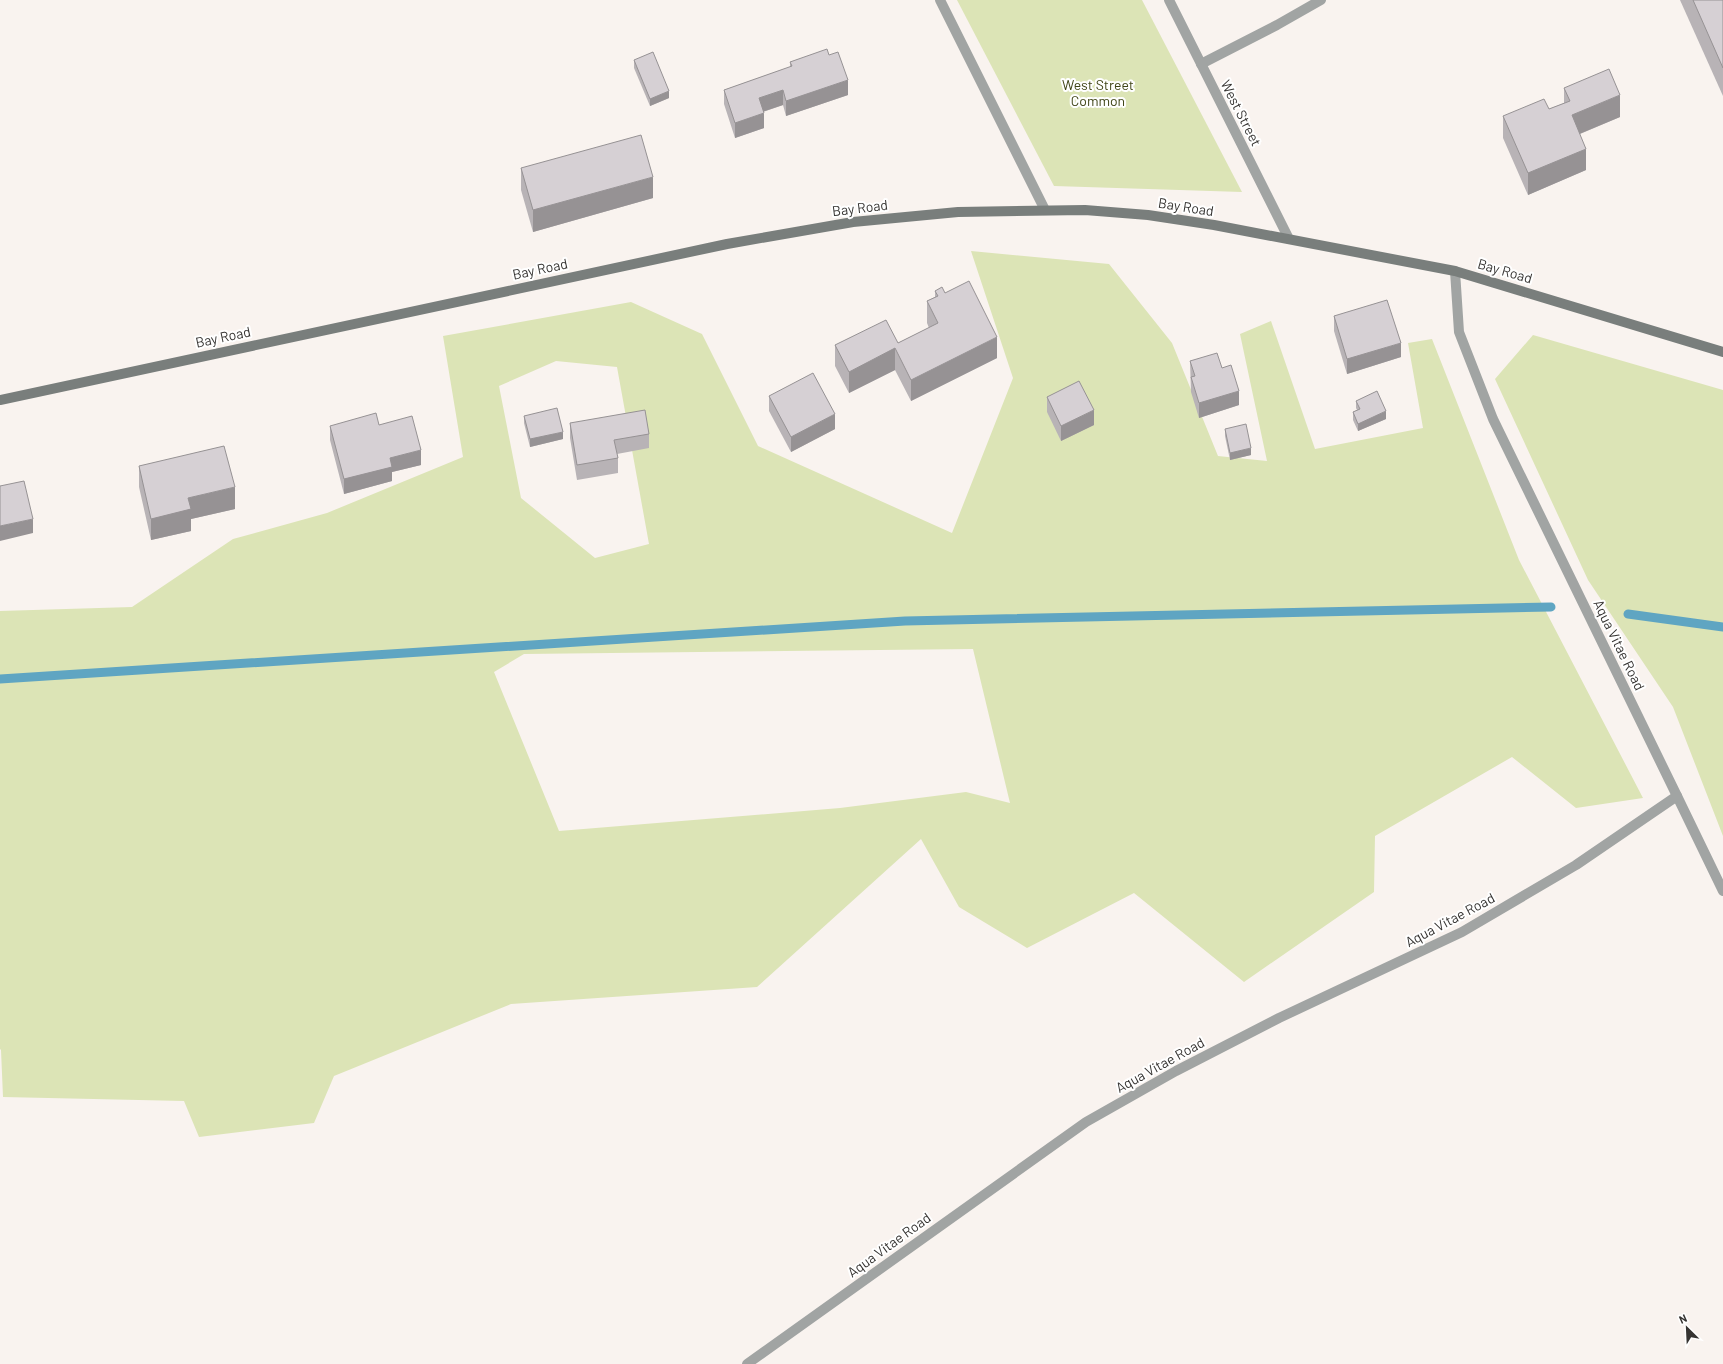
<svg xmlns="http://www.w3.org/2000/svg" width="1723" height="1364" font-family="Barlow,sans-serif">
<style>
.green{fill:#dce4b6;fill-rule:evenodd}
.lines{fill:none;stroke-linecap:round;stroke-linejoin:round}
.stream{stroke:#5fa5c2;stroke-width:9}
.service{stroke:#a1a4a3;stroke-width:10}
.minor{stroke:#a1a4a3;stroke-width:10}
.secondary{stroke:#797e7c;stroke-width:10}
.wall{fill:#b8b3b6}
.shaded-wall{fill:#969294}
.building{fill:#d6d0d4;stroke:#969294}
.labels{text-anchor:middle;stroke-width:4;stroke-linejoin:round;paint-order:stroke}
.park-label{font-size:14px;fill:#3f4416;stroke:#fff}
.street-label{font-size:14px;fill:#363432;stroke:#fff}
</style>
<rect width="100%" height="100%" fill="#f9f3ef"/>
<!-- green -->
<g class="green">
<path d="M957,0H1142L1242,192L1054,186Z"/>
<path d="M971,251L1109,264L1172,343L1218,456L1267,461L1240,334L1271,321L1315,449L1423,428L1408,343L1432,339L1519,560L1643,798L1576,808L1512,757L1375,836L1374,892L1244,982L1134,893L1027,948L959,907L921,839L757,987L511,1004L334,1076L314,1123L199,1137L184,1101L3,1097L1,1050L0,1049V611L132,607L233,539L327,513L463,457L443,336L631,302L702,334L758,446L952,533L1013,378ZM556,361L617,367L649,544L595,558L521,498L499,386ZM973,649L1010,803L966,792L840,808L559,831L494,672L524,654Z"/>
<path d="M1533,335L1723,390V836L1673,707L1588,580L1495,379Z"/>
</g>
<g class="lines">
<!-- stream -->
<g class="stream">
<path d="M1628,614L1723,627"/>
<path d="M0,679L905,621L1551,607"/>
</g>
<!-- service -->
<path class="service" d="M1201,64L1277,25L1321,0"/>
<!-- minor -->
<g class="minor">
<path d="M940,0L1045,210"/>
<path d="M1169,0L1289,239"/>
<path d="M1677,796L1723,891"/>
<path d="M747,1364L1086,1122L1176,1071L1279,1018L1462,932L1576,865L1677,796L1493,419L1459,332L1455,271"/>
</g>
<!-- secondary -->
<path class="secondary" d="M0,400L727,244L853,222L958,212L1085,210L1148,215L1214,225L1455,271L1723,352"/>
</g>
<!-- wall -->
<g class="wall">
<path d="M1680,0H1723V96Z"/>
<path d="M829,55L848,95L786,116L783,105L763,112L764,128L735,138L724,104V90L790,67V62Z"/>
<path d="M634,60L669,98L650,106L634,68Z"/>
<path d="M1564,88L1620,117L1580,134L1586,170L1528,195L1503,138V116L1549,109L1564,103Z"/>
<path d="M521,168L653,198L533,232L521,190Z"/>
<path d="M935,291L945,293L997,358L911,401L895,370L849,393L835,366V345L898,343L929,328L927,323V301L935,297Z"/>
<path d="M1334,316L1401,357L1347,374L1334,331Z"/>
<path d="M1190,361L1222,368L1239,405L1199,418L1191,392Z"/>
<path d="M769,396L835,429L791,452L769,411Z"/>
<path d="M1047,397L1094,425L1061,441L1047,412Z"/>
<path d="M1356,401L1386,419L1358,431L1353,420V412L1357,410L1356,408Z"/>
<path d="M524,416L563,439L530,447L524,423Z"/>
<path d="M570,423L649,434V448L617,454L618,458V473L577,480L570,438Z"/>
<path d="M379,425L421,465L392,472V481L344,494L330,440V426Z"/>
<path d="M1225,429L1251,455L1230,460L1225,436Z"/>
<path d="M139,466L235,509L191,519V531L151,540L139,487Z"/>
</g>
<!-- shaded-wall -->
<g class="shaded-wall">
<path d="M848,80V95L786,116V101Z"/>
<path d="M783,90V105L759,113V98Z"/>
<path d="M669,91V98L650,106V99Z"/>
<path d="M1620,95V117L1572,137V115Z"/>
<path d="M764,113V128L735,138V123Z"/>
<path d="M1586,149V170L1528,195V173Z"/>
<path d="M653,177V198L533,232V210Z"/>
<path d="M997,337V358L911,401V380Z"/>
<path d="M1401,343V357L1347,374V359Z"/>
<path d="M895,348V370L849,393V372Z"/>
<path d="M1239,391V405L1199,418V403Z"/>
<path d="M1094,410V425L1061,441V426Z"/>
<path d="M1386,411V419L1358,431V424Z"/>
<path d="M835,414V429L791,452V437Z"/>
<path d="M563,432V439L530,447V439Z"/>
<path d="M1251,448V455L1230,460V453Z"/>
<path d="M421,450V465L392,472V481L344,494V479L390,458Z"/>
<path d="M235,487V509L191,519V531L151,540V519L188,498Z"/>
<path d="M33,519V533L0,541V526Z"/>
</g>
<!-- building -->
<g class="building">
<path d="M1693,0H1723V68Z"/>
<path d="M827,49L829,55L838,52L848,80L786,101L783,90L759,98L764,113L735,123L724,90L792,66L790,62Z"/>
<path d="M653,52L669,91L650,99L634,60Z"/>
<path d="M1609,69L1620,95L1572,115L1586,149L1528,173L1503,116L1544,99L1549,109L1570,101L1564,88Z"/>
<path d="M641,135L653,177L533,210L521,168Z"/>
<path d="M969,281L997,337L911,380L895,348L849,372L835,345L886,320L898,343L938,323L927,301L938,296L935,291L942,287L945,293Z"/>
<path d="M1387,300L1401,343L1347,359L1334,316Z"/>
<path d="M1217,353L1222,368L1231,365L1239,391L1199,403L1191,377L1195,376L1190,361Z"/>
<path d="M813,373L835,414L791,437L769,396Z"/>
<path d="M1079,381L1094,410L1061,426L1047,397Z"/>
<path d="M1377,391L1386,411L1358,424L1353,412L1360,409L1356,401Z"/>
<path d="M557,408L563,432L530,439L524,416Z"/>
<path d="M645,410L649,434L614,440L618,458L577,465L570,423Z"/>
<path d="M376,413L379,425L412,416L421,450L390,458L392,467L344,479L330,426Z"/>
<path d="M1246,424L1251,448L1230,453L1225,429Z"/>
<path d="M224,446L235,487L188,498L191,509L151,519L139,466Z"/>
<path d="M24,481L33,519L0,526V486Z"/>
</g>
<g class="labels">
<!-- park labels -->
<g class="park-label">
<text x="1098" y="90">West Street<tspan x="1098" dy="16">Common</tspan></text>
</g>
<!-- street labels -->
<g class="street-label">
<text transform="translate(1241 113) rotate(63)" y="5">West Street</text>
<text transform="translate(1186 207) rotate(9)" y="5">Bay Road</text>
<text transform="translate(860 208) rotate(-7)" y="5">Bay Road</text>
<text transform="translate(540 269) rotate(-12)" y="5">Bay Road</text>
<text transform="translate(1505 271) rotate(16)" y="5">Bay Road</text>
<text transform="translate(223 337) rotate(-12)" y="5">Bay Road</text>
<text transform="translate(1619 645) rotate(64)" y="5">Aqua Vitae Road</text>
<text transform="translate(1450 920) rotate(-28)" y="5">Aqua Vitae Road</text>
<text transform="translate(1160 1065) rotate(-29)" y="5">Aqua Vitae Road</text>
<text transform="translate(889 1245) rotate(-36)" y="5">Aqua Vitae Road</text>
</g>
</g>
<!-- north arrow -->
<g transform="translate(1687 1328) rotate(336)" stroke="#ffffff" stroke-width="3" paint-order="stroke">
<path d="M0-3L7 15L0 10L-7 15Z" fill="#363432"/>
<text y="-6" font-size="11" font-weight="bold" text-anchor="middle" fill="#363432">N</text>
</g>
</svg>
